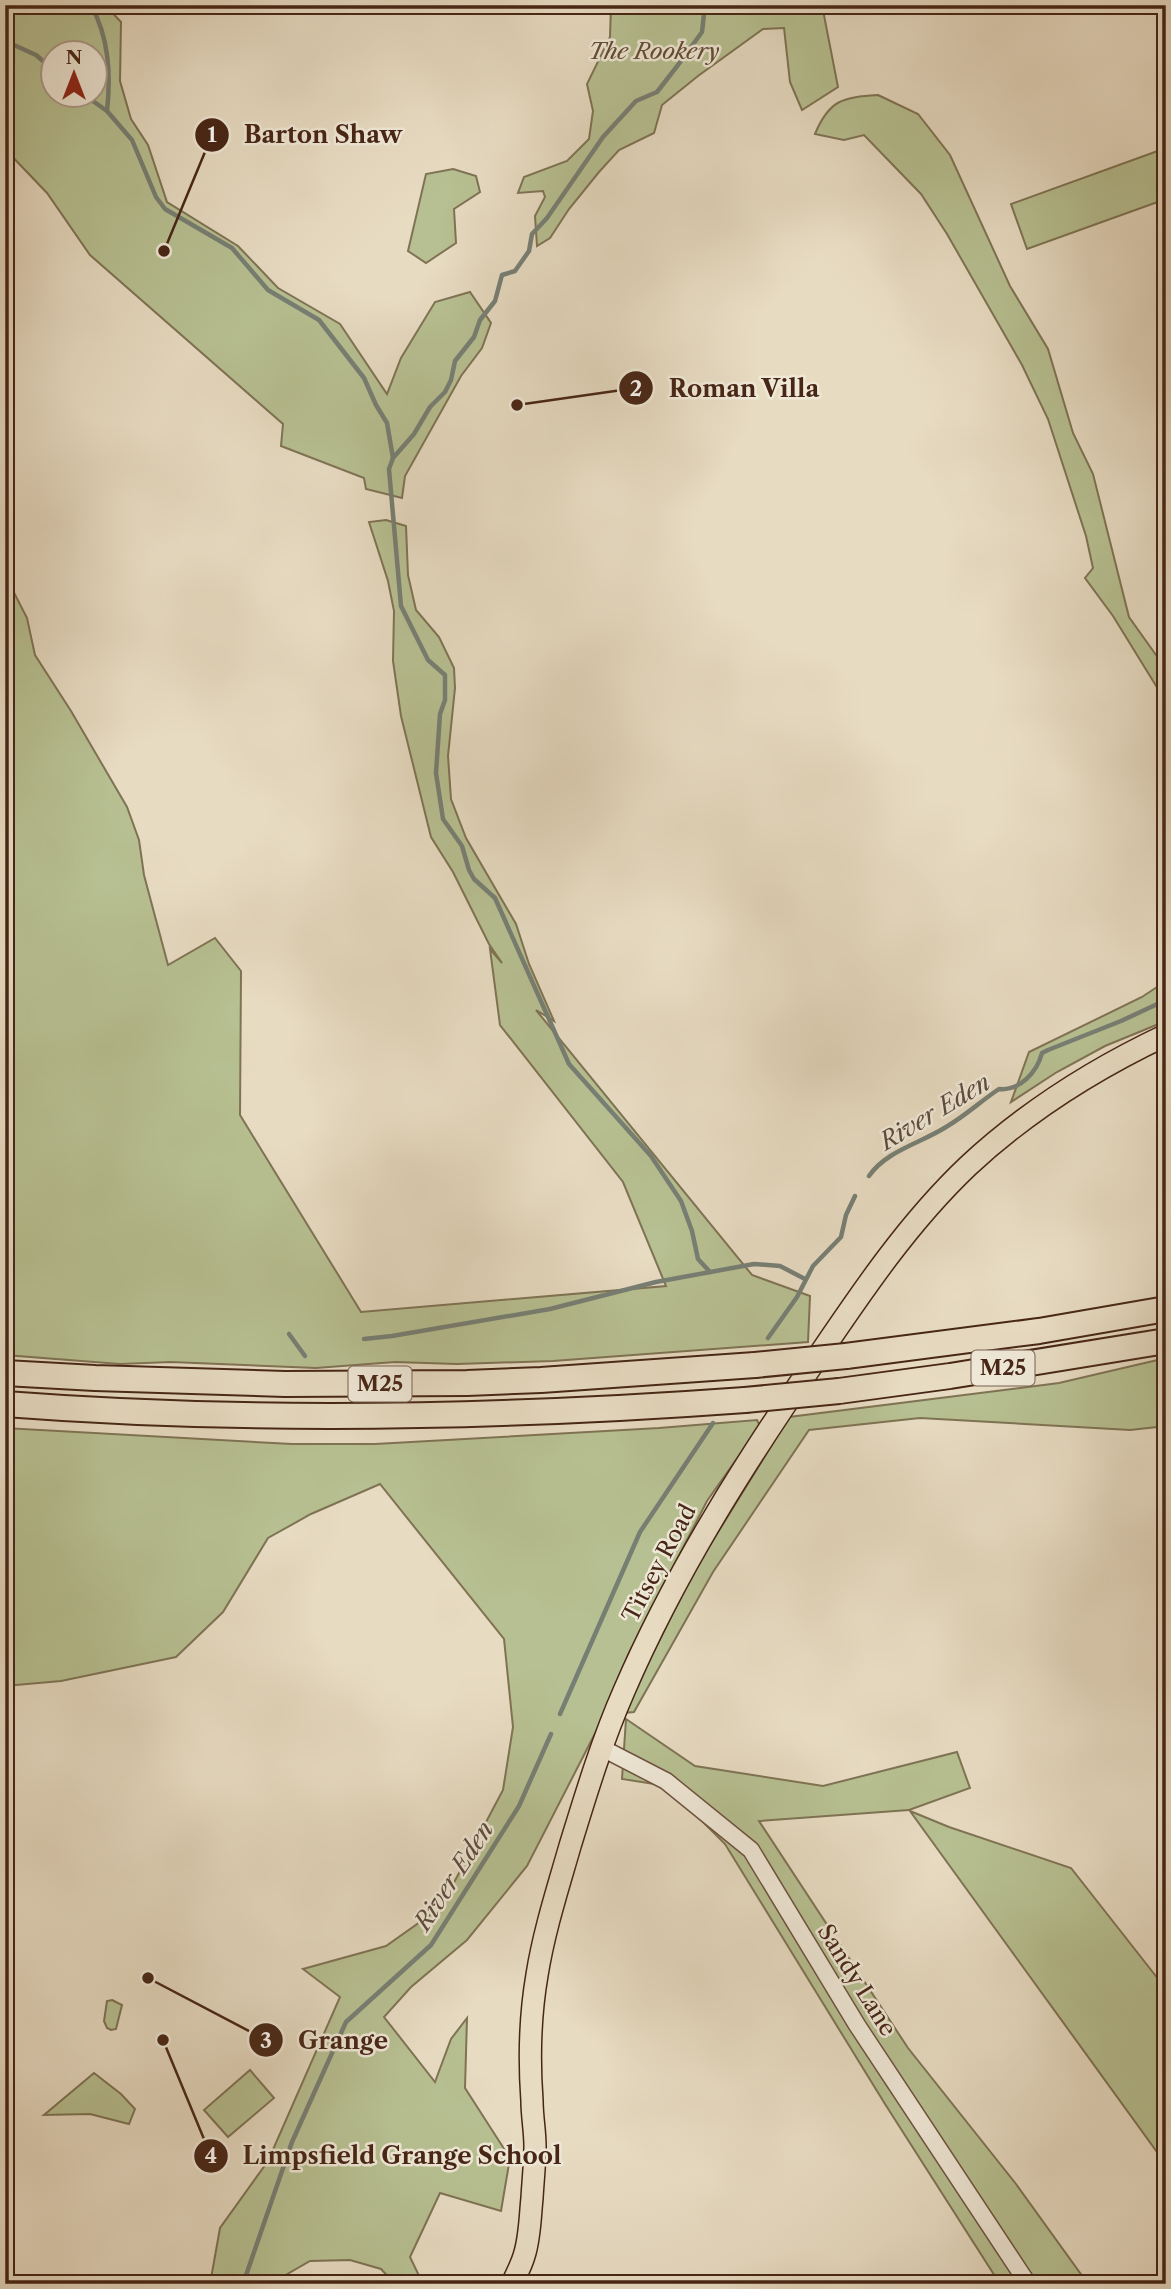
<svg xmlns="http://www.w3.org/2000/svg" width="1171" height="2289" font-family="'Libre Caslon Text',serif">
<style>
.green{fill:#b7c092;stroke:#7f7354;stroke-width:2;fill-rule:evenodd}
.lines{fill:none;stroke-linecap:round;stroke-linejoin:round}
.stream{stroke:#777f74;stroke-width:4.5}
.minor-casing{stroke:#6f5341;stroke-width:19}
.major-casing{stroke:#472616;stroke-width:24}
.highway-casing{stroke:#472616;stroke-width:28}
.minor{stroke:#efe8d7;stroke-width:16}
.major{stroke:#e7dbc2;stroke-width:21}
.highway{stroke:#e7dbc2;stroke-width:24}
.highway-bridge-casing{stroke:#472616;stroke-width:28;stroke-linecap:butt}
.highway-bridge{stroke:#e7dbc2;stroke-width:24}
.labels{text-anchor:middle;stroke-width:5;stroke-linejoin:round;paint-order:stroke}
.shield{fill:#efe8d7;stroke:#796050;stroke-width:2}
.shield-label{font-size:21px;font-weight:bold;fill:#472616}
.park-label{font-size:23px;font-style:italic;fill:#634c35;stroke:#efe8d7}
.street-label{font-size:23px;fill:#472616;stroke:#efe8d7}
.water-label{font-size:24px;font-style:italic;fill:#5b4b3d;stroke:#efe8d7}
.leader{fill:none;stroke:#472616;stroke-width:2.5}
.callout-dot{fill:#472616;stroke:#efe8d7;stroke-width:2.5}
.mark-label{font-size:21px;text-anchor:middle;font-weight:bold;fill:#fff}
.callout-label{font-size:24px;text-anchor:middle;font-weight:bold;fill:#472616;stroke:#efe8d7;stroke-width:5;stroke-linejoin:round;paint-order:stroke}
</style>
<rect width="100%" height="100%" fill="#e7dbc2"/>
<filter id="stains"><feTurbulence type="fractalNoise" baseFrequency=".00286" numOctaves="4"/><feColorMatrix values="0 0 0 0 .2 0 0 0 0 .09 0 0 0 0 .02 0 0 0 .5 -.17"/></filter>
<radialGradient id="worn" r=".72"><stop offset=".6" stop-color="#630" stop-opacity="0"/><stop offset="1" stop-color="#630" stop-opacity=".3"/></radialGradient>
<!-- green -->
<g class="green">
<path d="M5,5H105L121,22L120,81L131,119L148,145L167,202L238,246L278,288L340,324L387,394L401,358L435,302L470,292L491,323L482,348L461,376L405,476L402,498L366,489L364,478L281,446L283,424L90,255L47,193L5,149ZM52,52H94V94H52Z"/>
<path d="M611,5H822L838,87L802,110L790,82L784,28L763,29L698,76L662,105L654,133L619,150L599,172L569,209L550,238L537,246L535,216L545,197L543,191L518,193L524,177L567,161L589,139L593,111L587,84L610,37Z"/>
<path d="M878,95L918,114L950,155L1010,286L1048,349L1073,433L1093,474L1129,617L1166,669V702L1113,616L1085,578L1093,568L1086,536L1048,419L1022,365L947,234L921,194L864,135L844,140L815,134C829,100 843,97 878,95Z"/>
<path d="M1166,148V199L1027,249L1011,204Z"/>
<path d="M453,169L476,176L480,192L454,209L456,243L426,263L408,251L426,174Z"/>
<path d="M386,520L406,526L408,575L416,610L439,637L454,668L455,688L448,756L451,799L466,838L516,924L529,964L554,1021L536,1010L752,1275L810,1296L808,1342L553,1361L457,1364L395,1362L316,1368L171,1362L120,1364L5,1355V575L27,618L35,655L71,711L127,807L139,840L144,875L168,965L215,938L241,971L240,1115L361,1312L666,1286L623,1182L500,1025L490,949L502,963L489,944L453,872L431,837L401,716L393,661L394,611L388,581L369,522Z"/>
<path d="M1166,981V1021L1105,1046L1057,1072L1011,1102L1029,1052L1142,997Z"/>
<path d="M1166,1358V1426L1130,1430L920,1418L809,1430L713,1572L634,1712L623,1713L694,1571L789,1417L1059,1383Z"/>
<path d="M757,1420L760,1426L707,1501L628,1655L605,1714L527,1866L467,1940L411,1987L384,2017L435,2082L451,2039L467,2018L465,2088L510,2158L501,2211L440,2193L410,2257L423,2284H395L381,2269L350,2260L310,2261L270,2284H210L220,2228L268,2161L340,1997L303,1969L386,1946L441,1907L503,1790L513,1727L504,1639L380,1484L311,1514L268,1538L223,1612L176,1657L61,1681L5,1686V1428L292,1444H375L659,1428Z"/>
<path d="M626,1719L695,1766L823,1786L957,1752L970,1788L909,1810L759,1821L908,2048L1016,2184L1088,2284H1000L885,2104L725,1844L667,1786L622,1779Z"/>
<path d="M910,1811L949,1827L1071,1868L1166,1989V2144L1157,2152Z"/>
<path d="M112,2000L122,2005L116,2029L111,2030L107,2028L104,2021L107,2001Z"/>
<path d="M250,2070L274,2098L228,2137L204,2110Z"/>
<path d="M94,2073L121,2094L135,2109L129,2124L90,2114L44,2115Z"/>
</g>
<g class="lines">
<!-- stream -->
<g class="stream">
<path d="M91,5C109,38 111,74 107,111"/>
<path d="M705,5L702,32L678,65L657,92L636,101L603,137L547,218L532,234L529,251L515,271L502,275L495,301L480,320L474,337L455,361L451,380L445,392L430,407L414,434L393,458L389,469L401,606L428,660L445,675V700L440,714L436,773L443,819L462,846L469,870L474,879L495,898L569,1064L651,1156L681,1201L692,1231L698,1259L710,1272"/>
<path d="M5,41L36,55L52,69"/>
<path d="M83,94L107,111L132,140L156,197L165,209L232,248L268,290L319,320L364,378L376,405L387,423L393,458"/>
<path d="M869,1176C886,1151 921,1143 946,1127C965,1116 981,1101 999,1089C1020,1091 1037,1072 1042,1053L1048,1050L1121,1021L1166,1000"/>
<path d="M289,1334L305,1356"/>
<path d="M768,1338L797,1297L813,1266L841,1237L846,1215L855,1196"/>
<path d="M364,1339L392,1336L550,1309L656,1282L754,1264L780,1266L805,1279"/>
<path d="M560,1714L640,1532L713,1423"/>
<path d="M243,2284L292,2142L346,2022L431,1945L519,1806L551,1734"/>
</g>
<defs>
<path id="minor" d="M602,1748L666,1781L751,1850L857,2025L1028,2284"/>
<path id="major" d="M512,2284C516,2275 521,2266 524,2256C530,2238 530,2217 532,2198C533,2180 535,2163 535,2146C535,2131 532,2116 532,2101C529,2060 530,2016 537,1975C544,1931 558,1888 570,1846C586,1794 602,1741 624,1691C675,1573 744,1464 817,1358C863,1290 909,1222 968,1166C1027,1111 1094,1069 1166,1035"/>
<g id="highway">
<path d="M846,1356L1039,1331L1166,1309"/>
<path d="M5,1373L95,1378L285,1384L467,1383L541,1380L755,1365"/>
<path d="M839,1391L950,1376L1166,1341"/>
<path d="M5,1404C252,1423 499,1418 745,1400"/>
</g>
</defs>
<!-- minor casing -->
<use href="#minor" class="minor-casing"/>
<!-- major casing -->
<use href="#major" class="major-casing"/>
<!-- highway casing -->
<use href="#highway" class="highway-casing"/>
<!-- minor -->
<use href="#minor" class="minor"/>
<!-- major -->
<use href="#major" class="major"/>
<!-- highway -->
<use href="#highway" class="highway"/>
<defs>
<g id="highway-bridge">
<path d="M755,1365L846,1356"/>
<path d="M745,1400L839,1391"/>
</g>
</defs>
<!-- highway-bridge casing -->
<use href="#highway-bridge" class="highway-bridge-casing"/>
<!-- highway-bridge -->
<use href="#highway-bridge" class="highway-bridge"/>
</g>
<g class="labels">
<!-- shield labels -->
<g class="shield">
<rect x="971.5" y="1350.5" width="63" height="35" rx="5"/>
<rect x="348.5" y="1366.5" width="63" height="35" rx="5"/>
</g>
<g class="shield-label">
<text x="1003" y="1375">M25</text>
<text x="380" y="1391">M25</text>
</g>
<!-- park labels -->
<g class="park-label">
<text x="654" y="59">The Rookery</text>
</g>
<!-- street labels -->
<g class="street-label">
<text transform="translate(659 1563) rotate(-62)" y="8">Titsey Road</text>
<text transform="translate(857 1980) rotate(58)" y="8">Sandy Lane</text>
</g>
<!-- water labels -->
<g class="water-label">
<text transform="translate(935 1112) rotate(-31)" y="8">River Eden</text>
<text transform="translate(454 1876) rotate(-57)" y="8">River Eden</text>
</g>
</g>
<!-- callouts -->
<path class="leader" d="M164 251L212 135M517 405L636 388M148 1978L266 2040M163 2040L211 2156"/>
<g class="callout-dot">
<circle cx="164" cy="251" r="7"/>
<circle cx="517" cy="405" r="7"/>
<circle cx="148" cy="1978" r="7"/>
<circle cx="163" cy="2040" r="7"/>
<circle cx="212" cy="135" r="18"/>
<circle cx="636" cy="388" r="18"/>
<circle cx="266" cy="2040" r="18"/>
<circle cx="211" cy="2156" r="18"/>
</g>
<g class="mark-label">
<text x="212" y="142">1</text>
<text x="636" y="396">2</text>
<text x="266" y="2048">3</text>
<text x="211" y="2163">4</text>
</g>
<g class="callout-label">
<text x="323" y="143">Barton Shaw</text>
<text x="744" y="397">Roman Villa</text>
<text x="343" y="2049">Grange</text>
<text x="402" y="2164">Limpsfield Grange School</text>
</g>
<!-- margin -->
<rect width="1171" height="2289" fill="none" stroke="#e7dbc2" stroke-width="28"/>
<rect x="7" y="7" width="1157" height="2275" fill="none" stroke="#472616" stroke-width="3.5"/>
<rect x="14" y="14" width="1143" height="2261" fill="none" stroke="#472616" stroke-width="2"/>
<!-- north arrow -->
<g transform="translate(74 74)"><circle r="33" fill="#efe8d7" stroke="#ac9a8a" stroke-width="2"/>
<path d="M0-5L12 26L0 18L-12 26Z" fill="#8f2418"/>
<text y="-10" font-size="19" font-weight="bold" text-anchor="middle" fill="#472616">N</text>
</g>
<rect width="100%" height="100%" filter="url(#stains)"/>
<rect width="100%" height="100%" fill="url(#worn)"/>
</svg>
